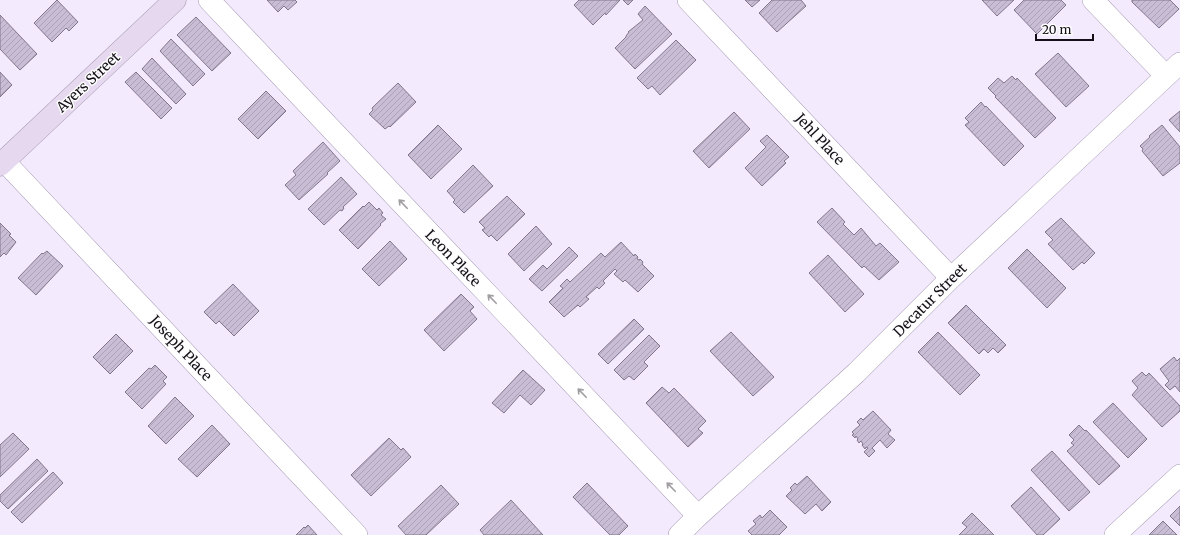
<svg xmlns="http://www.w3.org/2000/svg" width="1180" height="535" font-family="Merriweather,serif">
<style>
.building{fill:url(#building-hatch);stroke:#81768b}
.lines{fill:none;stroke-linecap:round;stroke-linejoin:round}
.street-casing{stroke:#a59ab0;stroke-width:22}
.secondary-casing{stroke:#a59ab0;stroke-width:23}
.street{stroke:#fff;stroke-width:21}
.secondary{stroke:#e5d8ef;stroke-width:22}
.oneway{stroke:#a19fa2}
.labels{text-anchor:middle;stroke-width:3;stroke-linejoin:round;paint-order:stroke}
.street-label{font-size:14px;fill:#140f17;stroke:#fcfcfc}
</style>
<defs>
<pattern id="building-hatch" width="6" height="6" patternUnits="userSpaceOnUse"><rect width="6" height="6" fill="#c9bdd5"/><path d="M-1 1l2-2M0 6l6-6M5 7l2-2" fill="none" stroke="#aca1b6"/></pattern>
</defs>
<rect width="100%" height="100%" fill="#f4eafe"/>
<!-- building -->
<g class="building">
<path d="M57,0L78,22L69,31L66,28L52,42L34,23Z"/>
<path d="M267,0H295L297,2L288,10L284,6L278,12Z"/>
<path d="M579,0H620L606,15L605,13L593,25L574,5Z"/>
<path d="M623,0H633L628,5Z"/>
<path d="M745,0H760L752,7Z"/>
<path d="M772,0H801L806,6L777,32L759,13Z"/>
<path d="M982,0H1014L997,16Z"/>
<path d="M1024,0H1061L1066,5L1037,34L1014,10Z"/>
<path d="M1132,0H1170L1179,9L1159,28L1132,2Z"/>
<path d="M645,6L672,34L635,69L615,48L626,37V36L629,32H628L643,20L638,14Z"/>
<path d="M0,15L37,54L20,70L0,49Z"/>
<path d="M196,17L231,53L212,71L177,35Z"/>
<path d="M171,39L205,74L193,86L160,51Z"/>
<path d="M676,40L696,60L660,95L652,86L648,89L637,78Z"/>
<path d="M1058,53L1089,86L1066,107L1035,74Z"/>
<path d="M152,58L186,94L176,104L142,69Z"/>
<path d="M0,72L12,85L0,97Z"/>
<path d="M136,72L172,108L161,119L125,82Z"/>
<path d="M1012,76L1016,80L1017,78L1056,118L1035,138L995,97L996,96L988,88L998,78L1004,83Z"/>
<path d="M398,83L416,102L390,127L389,126L385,129L369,114L373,110L372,108Z"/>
<path d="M266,91L286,111L258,139L238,119Z"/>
<path d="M981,102L985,107L986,106L1024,146L1004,166L965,125L969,122L965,118Z"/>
<path d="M1180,111V132L1169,120Z"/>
<path d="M734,112L750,129L709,168L693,151Z"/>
<path d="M438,125L462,149L431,179L408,155Z"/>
<path d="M1162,125L1180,147V163L1163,176L1142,151L1143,149L1140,146L1150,137L1149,136Z"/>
<path d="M767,135L789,157L784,161L786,163L762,186L745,168L766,147L760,141Z"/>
<path d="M323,142L340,161L327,173L328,174L299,200L285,185L296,175L293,171Z"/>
<path d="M473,165L493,186L464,213L453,202L455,200L447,191Z"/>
<path d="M341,177L357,194L343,207L344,208L342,211L340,210L324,225L308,209Z"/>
<path d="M507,196L525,214L497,241L491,235L489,237L482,230L485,228L479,222Z"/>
<path d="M369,202L377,210L379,208L383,213L381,215L386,219L380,224L381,225L358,249L339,230L363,206L364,207Z"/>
<path d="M832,208L845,222L843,224L854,235L861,228L876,246L880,243L899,262L879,280L864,266L862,268L817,222Z"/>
<path d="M1061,218L1095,253L1084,264L1082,262L1073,270L1048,244L1053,240L1045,232Z"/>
<path d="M0,223L11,234L9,235L16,242L6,255L4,253L0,257Z"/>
<path d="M536,226L552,244L524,271L508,254Z"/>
<path d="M390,241L407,259L379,286L362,269Z"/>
<path d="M621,242L634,256L635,254L638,257L637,259L639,260L640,259L643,262L642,264L654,276L638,292L625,280L623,282L614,274L617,271L615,269L603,281L605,283L599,289L597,287L586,297L589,299L580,307L578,305L564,317L549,302L563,288L560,286L567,279L570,282L601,253L605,257Z"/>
<path d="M569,247L578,256L542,291L529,279L543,265L547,269Z"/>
<path d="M1027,249L1066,288L1047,308L1008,268Z"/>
<path d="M47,251L63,266L36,295L18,278L42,253L43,254Z"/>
<path d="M828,255L864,294L845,312L809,273Z"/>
<path d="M233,284L259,311L234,336L219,321L216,324L204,312Z"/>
<path d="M461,294L474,307L470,311L477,319L444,351L424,330Z"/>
<path d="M966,305L1006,345L998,353L993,348L988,353L984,349L979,354L948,323Z"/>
<path d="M634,319L644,329L608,364L598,354Z"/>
<path d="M731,332L774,377L753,396L710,351Z"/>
<path d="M938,332L980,375L960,395L918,352Z"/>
<path d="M116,334L133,351L110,374L93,357Z"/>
<path d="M649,335L660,346L644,362L648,366L634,380L629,376L624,380L614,370Z"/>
<path d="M1174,357L1177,361L1180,358V392L1175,386L1170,390L1165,385L1169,381L1160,369Z"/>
<path d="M155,365L167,377L163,381L166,384L142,409L125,392L149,368L151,369Z"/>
<path d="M523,370L545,390L531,405L520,395L504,413L492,403Z"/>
<path d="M1142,372L1146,376L1149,373L1180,406V411L1162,427L1132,395L1138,388L1132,381Z"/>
<path d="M662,387L669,393L674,388L706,421L698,429L703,433L688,447L646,403Z"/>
<path d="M175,397L194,416L166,444L148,426Z"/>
<path d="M1113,403L1147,439L1128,458L1093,422Z"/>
<path d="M873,411L891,430L888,434L895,440L887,448L880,440L872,448L875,451L869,457L864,452L868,448L866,447L865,449L862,445L863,444L861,441L859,443L857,440L858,439L856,436L855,438L852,435L854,434L852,432L860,425L857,422L861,418L863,420Z"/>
<path d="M212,425L230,444L197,477L178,459Z"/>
<path d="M1079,425L1085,431L1086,430L1120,466L1099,485L1067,451L1074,445L1071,443L1074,440L1069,435Z"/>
<path d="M13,433L29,449L0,477V445Z"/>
<path d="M389,438L401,450L403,448L411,457L371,496L351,475Z"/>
<path d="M1052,451L1090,492L1069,511L1031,470Z"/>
<path d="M37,459L48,471L8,509L0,501V495Z"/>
<path d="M53,472L63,483L22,523L11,512Z"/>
<path d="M807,476L831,502L822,511L816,504L805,514L786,496L792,490L790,488L795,483L797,485Z"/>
<path d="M587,483L628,526L619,535H610L573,497Z"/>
<path d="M441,485L459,504L426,535H406L398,526Z"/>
<path d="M1031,487L1060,519L1043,535H1037L1011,506Z"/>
<path d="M511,500L543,535H484L480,530Z"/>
<path d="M1180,506V526L1170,516Z"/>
<path d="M770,510L787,527L779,535H752L748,531L756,524L753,521L760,515L762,518Z"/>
<path d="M972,513L994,535H959L967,527L962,523Z"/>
<path d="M1163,521L1177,535H1149Z"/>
<path d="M308,525L317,535H296L304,527L305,528Z"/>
</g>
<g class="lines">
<defs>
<g id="street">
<path d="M209,0L698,516"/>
<path d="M688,0L951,278"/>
<path d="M1093,0L1166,76"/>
<path d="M4,161L357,535"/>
<path d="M679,535L698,516L856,373L951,278L1180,63"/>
<path d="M1115,535L1180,475"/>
</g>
<path id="secondary" d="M0,165L175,0"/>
</defs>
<!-- street casing -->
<use href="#street" class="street-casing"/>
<!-- secondary casing -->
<use href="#secondary" class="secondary-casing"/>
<!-- street -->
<use href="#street" class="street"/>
<!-- secondary -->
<use href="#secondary" class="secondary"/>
</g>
<!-- one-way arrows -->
<defs><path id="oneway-shaft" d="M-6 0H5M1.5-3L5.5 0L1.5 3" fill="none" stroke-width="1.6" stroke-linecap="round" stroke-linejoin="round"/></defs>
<g class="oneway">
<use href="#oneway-shaft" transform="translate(403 204) rotate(-134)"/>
<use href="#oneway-shaft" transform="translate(492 299) rotate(-134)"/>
<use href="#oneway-shaft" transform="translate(582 393) rotate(-134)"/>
<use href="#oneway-shaft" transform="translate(671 487) rotate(-134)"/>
</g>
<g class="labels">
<!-- street labels -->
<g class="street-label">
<text transform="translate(88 82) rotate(-43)" y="5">Ayers Street</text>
<text transform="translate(820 139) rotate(47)" y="5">Jehl Place</text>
<text transform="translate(453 258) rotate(46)" y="5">Leon Place</text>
<text transform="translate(930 300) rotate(-45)" y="5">Decatur Street</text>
<text transform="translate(181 348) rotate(47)" y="5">Joseph Place</text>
</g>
</g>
<!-- scale -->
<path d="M1036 34v6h57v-6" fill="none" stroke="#140f17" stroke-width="2"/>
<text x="1042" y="34" font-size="12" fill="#140f17" stroke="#fcfcfc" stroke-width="3" paint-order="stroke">20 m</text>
</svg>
